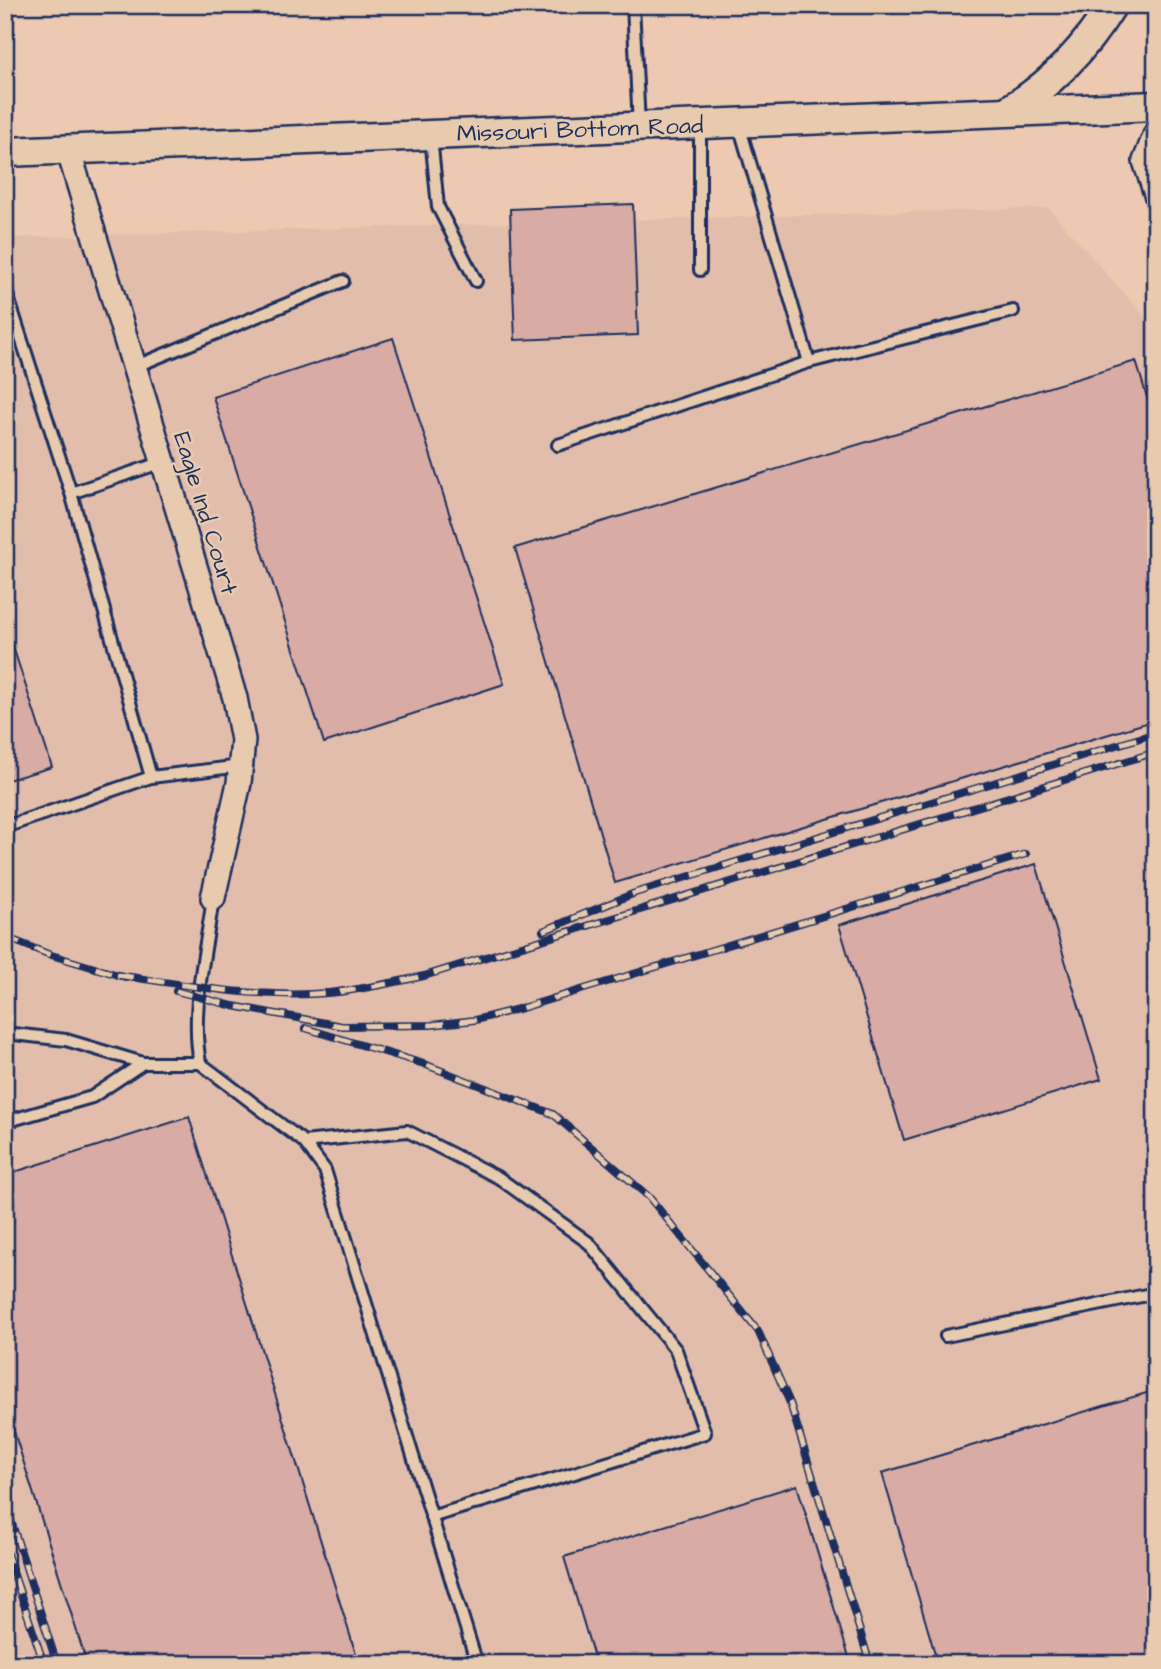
<svg xmlns="http://www.w3.org/2000/svg" width="1161" height="1669" font-family="'Architects Daughter',sans-serif">
<style>
.built{fill:#e2bdab}
.building{fill:#d8aba5;stroke:#1b2f5e;stroke-width:2}
.lines{fill:none;stroke-linecap:round;stroke-linejoin:round}
.service-casing{stroke:#1b2f5e;stroke-width:16}
.minor-casing{stroke:#1b2f5e;stroke-width:28}
.tertiary-casing{stroke:#1b2f5e;stroke-width:33}
.service{stroke:#e8cbaf;stroke-width:10}
.minor{stroke:#e8cbaf;stroke-width:23}
.tertiary{stroke:#e8cbaf;stroke-width:28}
.rail-casing{stroke:#1b2f5e;stroke-width:8}
.rail{stroke:#e8cbaf;stroke-width:5;stroke-dasharray:16;stroke-linecap:butt}
.labels{text-anchor:middle;stroke-width:5;stroke-linejoin:round;paint-order:stroke}
.street-label{font-size:24px;fill:#1b2f5e;stroke:#e8cbaf}
</style>
<rect width="100%" height="100%" fill="#ecc9b0"/>
<filter id="ink" filterUnits="userSpaceOnUse"><feTurbulence type="fractalNoise" baseFrequency=".0143" numOctaves="2"/><feDisplacementMap in="SourceGraphic" scale="14" xChannelSelector="R" yChannelSelector="G"/><feConvolveMatrix kernelMatrix="1 2 1 2 8 2 1 2 1" color-interpolation-filters="sRGB"/></filter>
<g filter="url(#ink)">
<!-- built -->
<path class="built" d="M1048,208L1153,326L1156,335V1664H5V238Z"/>
<!-- building -->
<g class="building">
<path d="M633,204L638,335L515,340L510,209Z"/>
<path d="M393,338L504,684L324,743L213,397Z"/>
<path d="M1136,361L1156,427V720L615,883L515,548Z"/>
<path d="M5,622L52,767L5,781Z"/>
<path d="M1036,864L1101,1079L904,1140L839,925Z"/>
<path d="M189,1117L359,1664H87L5,1403V1175Z"/>
<path d="M1156,1390V1664H938L882,1473Z"/>
<path d="M797,1485L851,1664H596L564,1557Z"/>
</g>
<g class="lines">
<defs>
<g id="service">
<path d="M633,5L639,126"/>
<path d="M431,137L438,207L476,281"/>
<path d="M700,270V127"/>
<path d="M5,288L71,493L163,462"/>
<path d="M809,362L1013,311"/>
<path d="M134,367L343,281"/>
<path d="M558,445L809,362L739,125"/>
<path d="M151,777L241,766"/>
<path d="M5,827L151,777L71,493"/>
<path d="M213,898C206,952 190,1009 200,1063L304,1142L325,1170L477,1664"/>
<path d="M5,1033L66,1040L143,1063H200"/>
<path d="M5,1122L92,1097L143,1063"/>
<path d="M304,1142L407,1131L499,1178L589,1243L676,1350L705,1433L431,1517"/>
<path d="M946,1336L1156,1293"/>
</g>
<g id="minor">
<path d="M1156,133L1145,161L1156,194"/>
<path d="M68,149L235,698L243,740L239,783L213,898"/>
</g>
<g id="tertiary">
<path d="M1007,111C1051,85 1085,49 1112,5"/>
<path d="M5,152L1156,106"/>
</g>
</defs>
<!-- service casing -->
<use href="#service" class="service-casing"/>
<!-- minor casing -->
<use href="#minor" class="minor-casing"/>
<!-- tertiary casing -->
<use href="#tertiary" class="tertiary-casing"/>
<!-- service -->
<use href="#service" class="service"/>
<!-- minor -->
<use href="#minor" class="minor"/>
<!-- tertiary -->
<use href="#tertiary" class="tertiary"/>
<defs>
<g id="rail">
<path d="M543,931L635,893L1156,733"/>
<path d="M5,937L48,954L125,977"/>
<path d="M117,975C187,985 258,999 328,993C360,990 392,983 424,976L1156,752"/>
<path d="M176,991L233,1006L342,1026L431,1025L475,1020L522,1008L1026,854"/>
<path d="M305,1028L424,1064L553,1114L649,1197L758,1331L790,1403L870,1664"/>
<path d="M5,1502L57,1664"/>
<path d="M5,1548L44,1664"/>
</g>
</defs>
<!-- rail casing -->
<use href="#rail" class="rail-casing"/>
<!-- rail -->
<use href="#rail" class="rail"/>
</g>
</g>
<g class="labels">
<!-- street labels -->
<g class="street-label">
<text transform="translate(580 129) rotate(-2)" y="8">Missouri Bottom Road</text>
<text transform="translate(206 513) rotate(73)" y="8">Eagle Ind Court</text>
</g>
</g>
<!-- margin -->
<rect width="1161" height="1669" fill="none" stroke="#e8cbaf" stroke-width="28"/>
<rect x="14" y="14" width="1133" height="1641" fill="none" stroke="#1b2f5e" stroke-width="2.5" filter="url(#ink)"/>
</svg>
